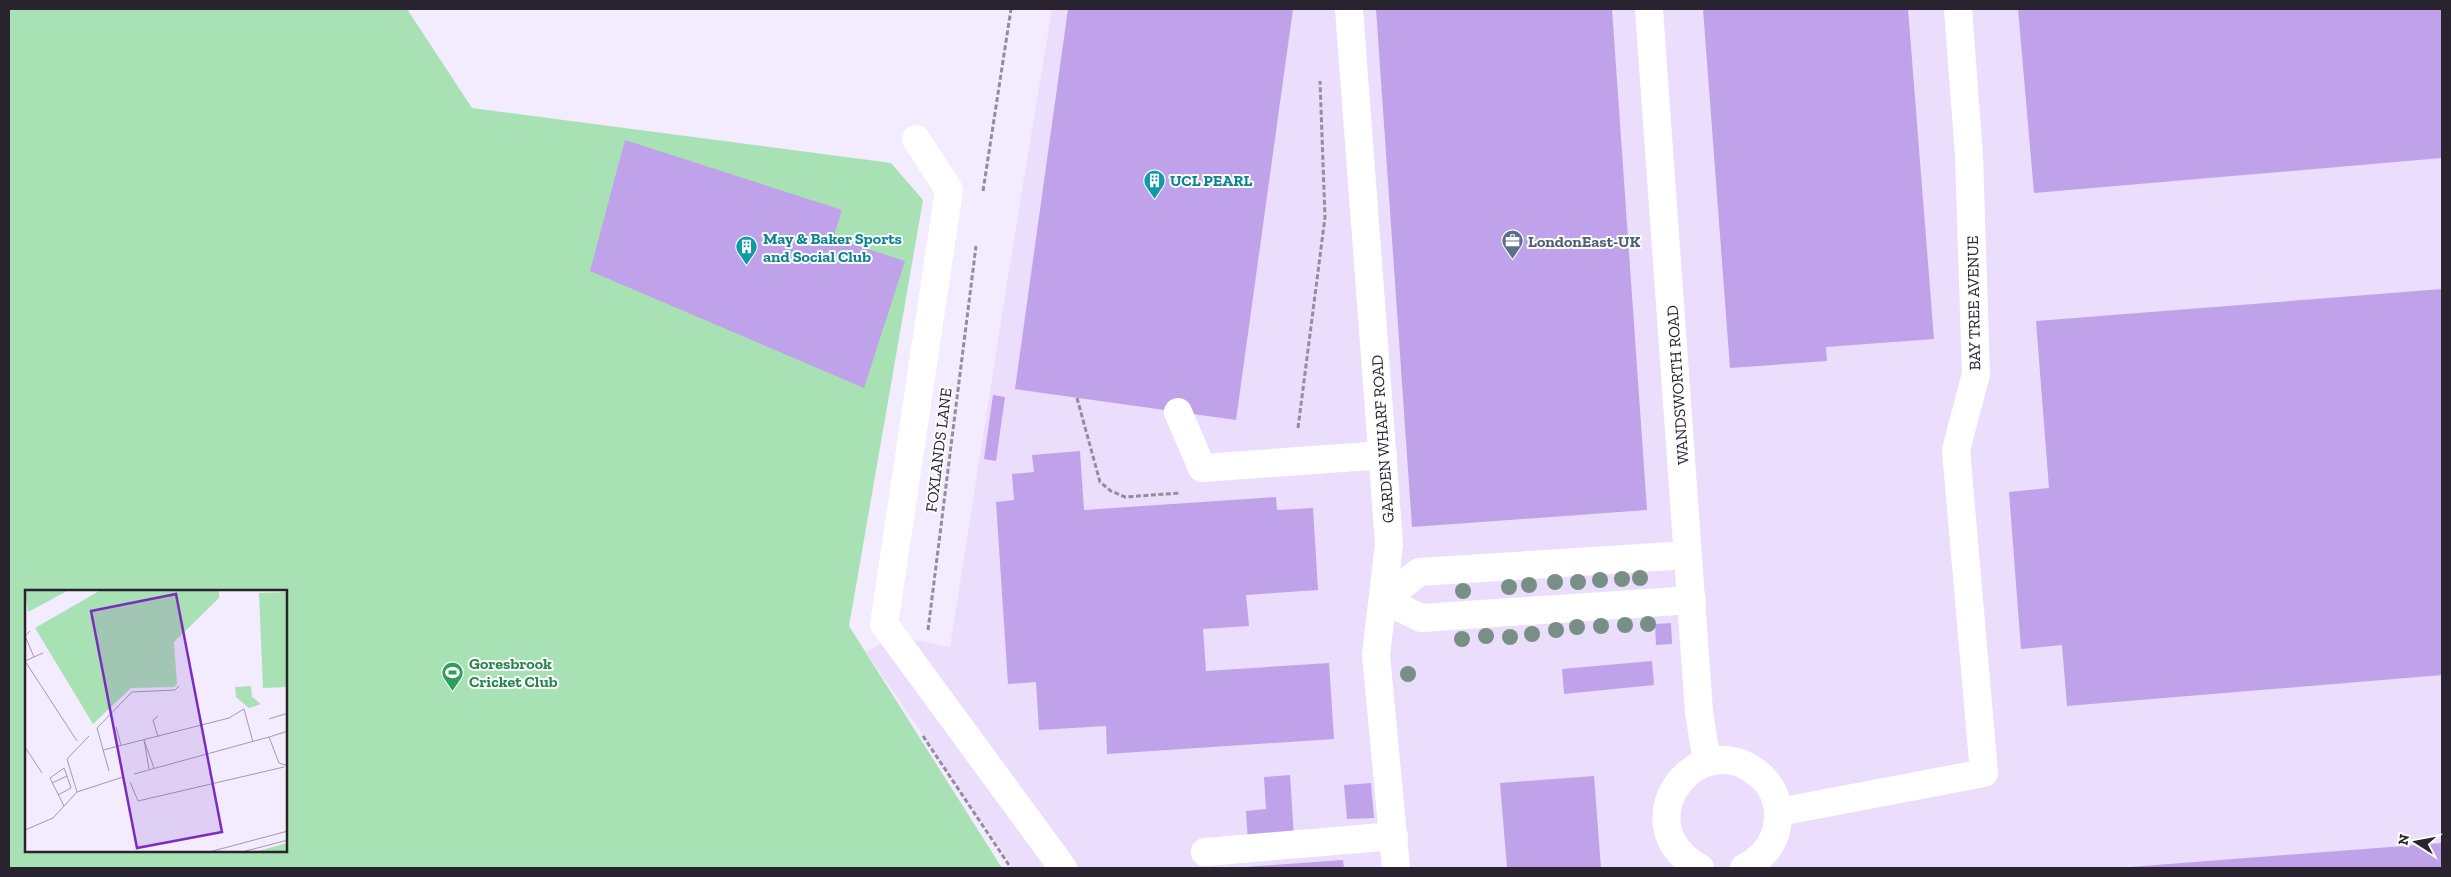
<svg xmlns="http://www.w3.org/2000/svg" width="2451" height="877" font-family="'Zilla Slab',serif">
<style>
.built{fill:#ebdefd}
.green{fill:#a8e1b3;fill-rule:evenodd}
.building{fill:#bfa2ea}
.lines{fill:none;stroke-linecap:round;stroke-linejoin:round}
.path{stroke:#938d9c;stroke-width:3;stroke-dasharray:5 2.5;stroke-linecap:butt}
.minor{stroke:#fff;stroke-width:28}
.tree{fill:#778f84}
.labels{text-anchor:middle;stroke-width:4;stroke-linejoin:round;paint-order:stroke}
.culture-label{font-size:16px;font-weight:bold;fill:#0d838f;stroke:#fcfcfc;text-anchor:start}
.service-label{font-size:16px;font-weight:bold;fill:#4e5e75;stroke:#fcfcfc;text-anchor:start}
.street-label{font-size:16px;fill:#28232f;stroke:#fcfcfc}
.leisure-label{font-size:16px;font-weight:bold;fill:#27864d;stroke:#fcfcfc;text-anchor:start}
.inset-road{fill:none;stroke:#a29bab;stroke-width:1}
.view{fill:#7b2cbf;fill-opacity:0.15;stroke:#7b2cbf;stroke-width:2.5}
.inset-edge{fill:none;stroke:#28232f;stroke-width:2.5}
</style>
<rect width="100%" height="100%" fill="#f3ebfe"/>
<!-- built -->
<path class="built" d="M1052,9H2442V868H1014L866,652L893,636L950,647L1013,245Z"/>
<!-- green -->
<path class="green" d="M9,9H407L472,108L891,163L923,200L849,626L1002,868H9ZM26,591H286V851H26Z"/>
<!-- building -->
<g class="building">
<path d="M1068,9H1293L1236,420L1015,389Z"/>
<path d="M1376,9H1612L1647,510L1412,527Z"/>
<path d="M1703,9H1908L1934,339L1826,347L1827,361L1730,368Z"/>
<path d="M2018,9H2442V158L2034,193Z"/>
<path d="M625,140L842,210L833,238L905,261L864,388L590,271Z"/>
<path d="M2442,289V675L2067,706L2062,645L2021,649L2009,492L2049,488L2036,321Z"/>
<path d="M993,395L1005,397L996,461L984,459Z"/>
<path d="M1080,451L1084,510L1276,497L1277,510L1313,508L1318,590L1246,595L1249,626L1203,629L1206,671L1329,663L1334,739L1107,754L1106,726L1039,730L1036,682L1008,684L996,502L1014,500L1012,474L1034,472L1032,455Z"/>
<path d="M1671,623L1672,644L1656,645L1655,624Z"/>
<path d="M1652,661L1654,685L1564,694L1562,669Z"/>
<path d="M1290,775L1294,838L1248,842L1246,811L1266,809L1264,777Z"/>
<path d="M1594,776L1601,868H1507L1500,783Z"/>
<path d="M1371,783L1374,818L1347,819L1344,785Z"/>
<path d="M2442,843V868H2130V867Z"/>
<path d="M1343,860L1344,868H1245V867Z"/>
</g>
<g class="lines">
<!-- path -->
<g class="path">
<path d="M983,191L1011,9"/>
<path d="M1077,398L1100,482L1111,491L1125,497L1180,493"/>
<path d="M1298,428L1325,217L1320,81"/>
<path d="M928,630L976,246"/>
<path d="M923,736L1011,868"/>
</g>
<!-- minor -->
<g class="minor">
<path d="M1349,9L1389,544L1376,655L1396,868"/>
<path d="M1649,9L1699,712L1707,762"/>
<path d="M916,139L949,190L884,624L1063,868"/>
<path d="M1178,412L1202,468L1383,455"/>
<path d="M1688,555L1419,572L1384,600L1421,618L1692,600"/>
<path d="M1779,812L1984,773L1956,450L1976,374L1969,156L1958,9"/>
<path d="M1205,852L1394,836"/>
<path d="M1700,868C1620,824 1700,719 1762,777C1773,787 1779,803 1778,818C1777,841 1765,857 1744,868"/>
</g>
</g>
<!-- trees -->
<g class="tree">
<circle cx="1640" cy="578" r="8"/>
<circle cx="1622" cy="579" r="8"/>
<circle cx="1600" cy="580" r="8"/>
<circle cx="1555" cy="582" r="8"/>
<circle cx="1578" cy="582" r="8"/>
<circle cx="1529" cy="585" r="8"/>
<circle cx="1509" cy="587" r="8"/>
<circle cx="1463" cy="591" r="8"/>
<circle cx="1648" cy="624" r="8"/>
<circle cx="1625" cy="625" r="8"/>
<circle cx="1601" cy="626" r="8"/>
<circle cx="1577" cy="627" r="8"/>
<circle cx="1556" cy="630" r="8"/>
<circle cx="1532" cy="634" r="8"/>
<circle cx="1486" cy="636" r="8"/>
<circle cx="1510" cy="637" r="8"/>
<circle cx="1462" cy="639" r="8"/>
<circle cx="1408" cy="674" r="8"/>
</g>
<!-- icons -->
<defs>
<symbol id="building-pin" viewBox="-11 -11 22 30"><path d="M0 17L-7.5 6A9.5 9.5 0 1 1 7.5 6Z" fill="#0f9aa8" stroke="#fcfcfc"/><path d="M-4-6H4V6H1V3H-1V6H-4ZM-2.5-4.3h1.7v1.8h-1.7ZM.8-4.3h1.7v1.8H.8ZM-2.5-1h1.7V.8h-1.7ZM.8-1h1.7V.8H.8Z" fill="#fff"/></symbol>
<symbol id="office-pin" viewBox="-11 -11 22 30"><path d="M0 17L-7.5 6A9.5 9.5 0 1 1 7.5 6Z" fill="#5c6f8a" stroke="#fcfcfc"/><path d="M-6-3h4V-5.5h4V-3h4V5H-6ZM-1-4.5V-3h2v-1.5ZM-6 0V1H6V0Z" fill="#fff"/></symbol>
<symbol id="stadium-pin" viewBox="-11 -11 22 30"><path d="M0 17L-7.5 6A9.5 9.5 0 1 1 7.5 6Z" fill="#2e9e5b" stroke="#fcfcfc"/><path d="M0-5a6.5 5 0 1 0 0 10a6.5 5 0 1 0 0-10ZM-3.5-1.8h7v3.6h-7Z" fill="#fff"/></symbol>
</defs>
<g fill-rule="evenodd">
<use href="#building-pin" x="1142" y="168" width="25" height="34"/>
<use href="#office-pin" x="1500" y="228" width="25" height="34"/>
<use href="#building-pin" x="734" y="234" width="25" height="34"/>
<use href="#stadium-pin" x="440" y="660" width="25" height="34"/>
</g>
<g class="labels">
<!-- culture labels -->
<g class="culture-label">
<text x="1170" y="186">UCL PEARL</text>
<text x="763" y="244">May &amp; Baker Sports<tspan x="763" dy="18">and Social Club</tspan></text>
</g>
<!-- service labels -->
<g class="service-label">
<text x="1528" y="247">LondonEast-UK</text>
</g>
<!-- street labels -->
<g class="street-label">
<text transform="translate(1973 303) rotate(-91)" y="6">BAY TREE AVENUE</text>
<text transform="translate(1677 385) rotate(-94)" y="6">WANDSWORTH ROAD</text>
<text transform="translate(1382 439) rotate(-94)" y="6">GARDEN WHARF ROAD</text>
<text transform="translate(938 450) rotate(-83)" y="6">FOXLANDS LANE</text>
</g>
<!-- leisure labels -->
<g class="leisure-label">
<text x="469" y="669">Goresbrook<tspan x="469" dy="18">Cricket Club</tspan></text>
</g>
</g>
<!-- overview -->
<g transform="translate(25 590)">
<rect width="262" height="262" fill="#f3ebfe"/>
<path d="M0,0H44L3,22ZM76,0H194V8L149,52L152,94L149,97L106,98L68,134L10,38ZM262,2V97L238,98L234,3ZM226,96L227,107L236,114L224,118L211,107L210,97ZM262,253V262H230Z" fill="#a8e1b3"/>
<path class="inset-road" d="M5,41L0,46L9,67M0,71L52,151M0,71L18,63M244,129L263,123M91,137L96,155M133,147L128,130L133,126M244,147L263,141M119,150L129,178M119,150L124,179M0,157L17,183M78,160L204,128L219,119L228,152M84,181L72,138L107,102L150,100L154,96M109,184L244,147L254,173L263,176M105,192L113,211L259,177M27,193L42,186L46,198L33,205M52,202L42,169L64,146M39,216L25,188L39,178L42,186M0,240L28,228L52,202L98,187M184,262L263,241M217,262L263,250"/>
<path class="view" d="M151,4L197,242L112,258L66,21Z"/>
<rect width="262" height="262" class="inset-edge"/>
</g>
<!-- border -->
<rect width="2451" height="877" fill="none" stroke="#28232f" stroke-width="20"/>
<!-- north arrow -->
<g transform="translate(2416 842) rotate(281)" stroke="#fcfcfc" stroke-width="4" paint-order="stroke">
<path d="M0-4L9 19L0 12L-9 19Z" fill="#28232f"/>
<text y="-8" font-size="14" font-weight="bold" text-anchor="middle" fill="#28232f">N</text>
</g>
</svg>
